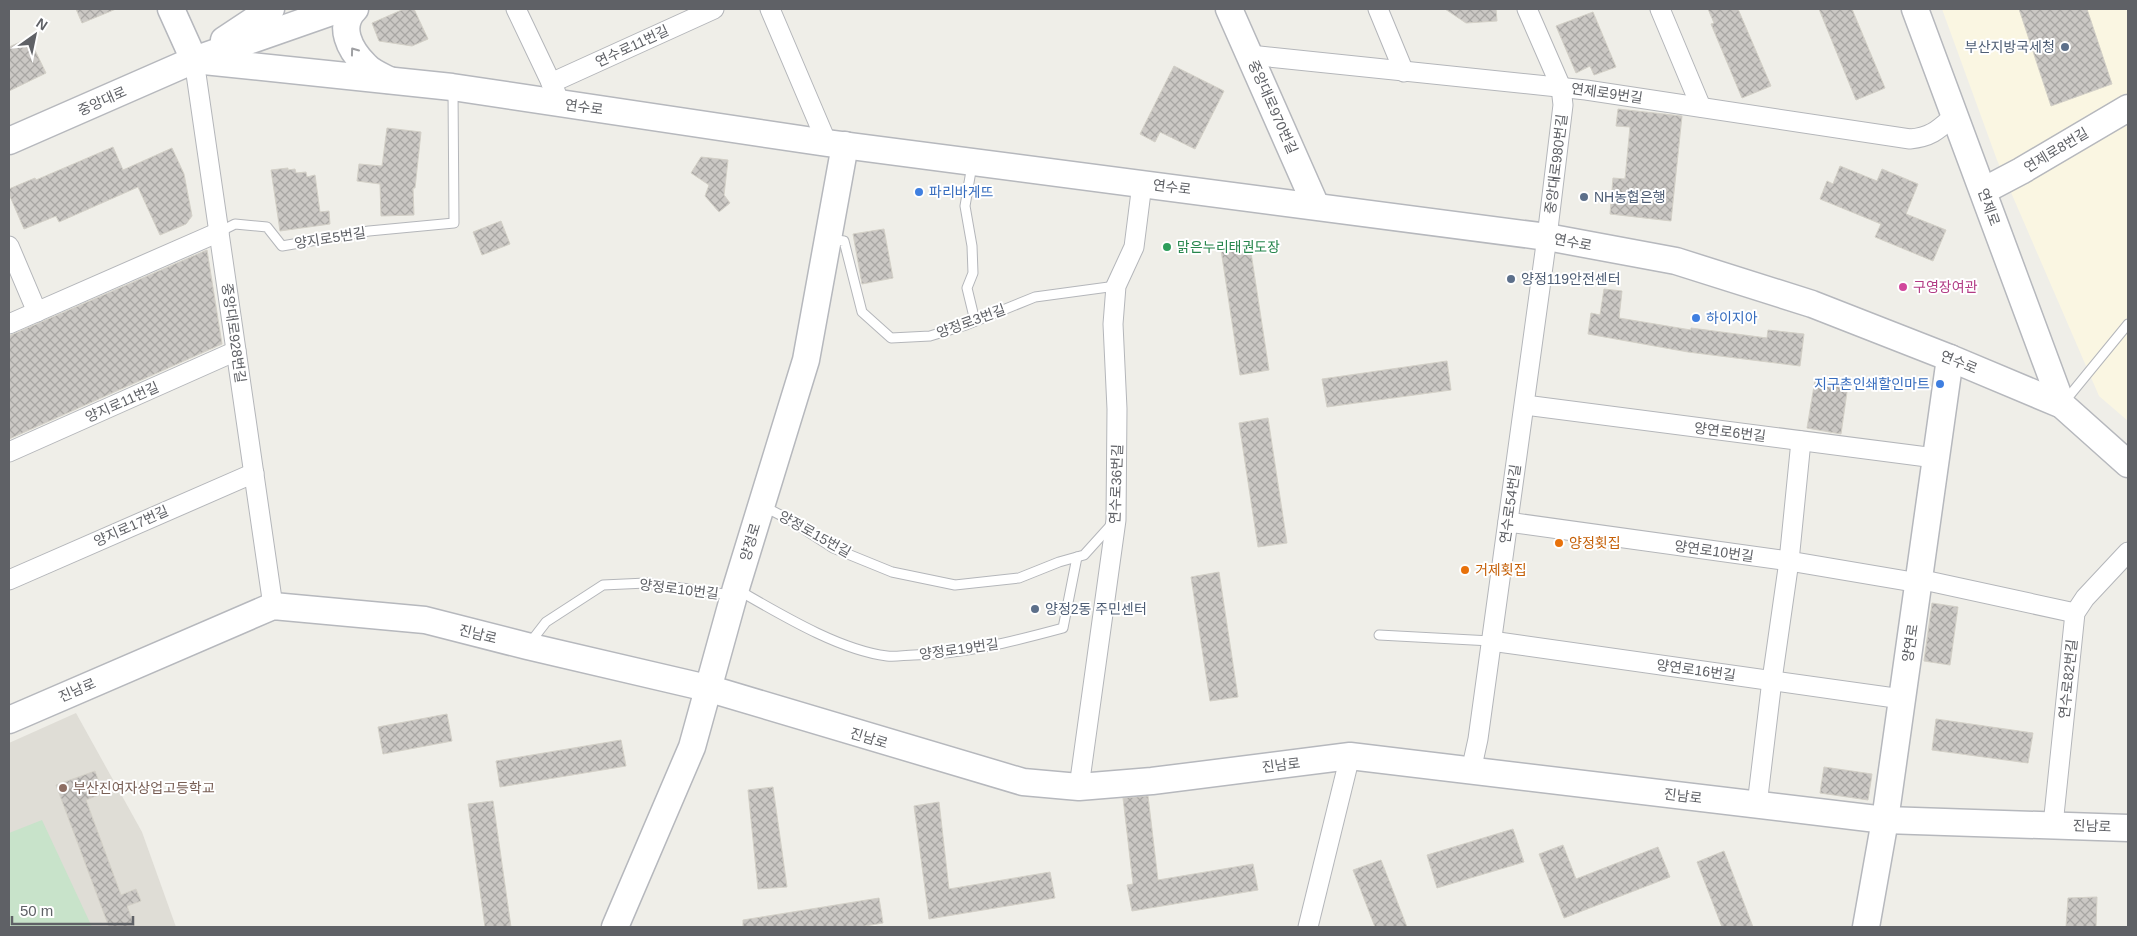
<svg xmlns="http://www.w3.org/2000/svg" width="2137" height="936" font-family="Helvetica,'Noto Sans KR',sans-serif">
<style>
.commercial{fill:#faf6e2}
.education{fill:#dfddd6}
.park{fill:#c8e3ca}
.building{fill:url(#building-cross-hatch);stroke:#d3d0c7}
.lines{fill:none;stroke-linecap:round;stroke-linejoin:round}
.lane-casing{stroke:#b4b6ba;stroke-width:11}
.street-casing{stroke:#b4b6ba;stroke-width:21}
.secondary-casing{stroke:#b6b8bd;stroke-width:29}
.lane{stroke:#fff;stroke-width:9}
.street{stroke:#fff;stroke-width:19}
.secondary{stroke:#fff;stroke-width:26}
.oneway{stroke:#9fa0a3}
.service-dot{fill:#5c6f8a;stroke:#fff;stroke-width:2}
.shop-dot{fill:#3f7fe0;stroke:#fff;stroke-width:2}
.leisure-dot{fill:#2e9e5b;stroke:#fff;stroke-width:2}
.hotel-dot{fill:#d1479c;stroke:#fff;stroke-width:2}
.food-dot{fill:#e8710a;stroke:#fff;stroke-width:2}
.education-dot{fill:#8d6e63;stroke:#fff;stroke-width:2}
.labels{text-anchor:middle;stroke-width:4;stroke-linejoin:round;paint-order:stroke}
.street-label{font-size:14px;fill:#5f6166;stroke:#fff}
.service-label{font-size:14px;fill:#4e5e75;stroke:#fff;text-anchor:start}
.shop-label{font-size:14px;fill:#366cbe;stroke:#fff;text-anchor:start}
.leisure-label{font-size:14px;fill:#27864d;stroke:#fff;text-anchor:start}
.hotel-label{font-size:14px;fill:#b23c85;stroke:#fff;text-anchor:start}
.food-label{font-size:14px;fill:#c56008;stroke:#fff;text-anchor:start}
.education-label{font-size:14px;fill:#785e54;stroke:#fff;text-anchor:start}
</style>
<defs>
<pattern id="building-cross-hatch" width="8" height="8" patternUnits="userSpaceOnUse" patternTransform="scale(1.25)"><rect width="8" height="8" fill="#cbc8c4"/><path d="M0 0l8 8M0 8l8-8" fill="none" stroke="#a8a6a3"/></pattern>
</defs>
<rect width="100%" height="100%" fill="#efeee8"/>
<!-- commercial -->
<path class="commercial" d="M1942,9H2128V421L2099,396L1997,160Z"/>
<!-- education -->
<path class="education" d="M76,713L142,832L176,927H9V743Z"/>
<!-- park -->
<path class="park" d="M42,820L92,927H9V833Z"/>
<!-- building -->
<g class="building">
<path d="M76,9H116L82,23Z"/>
<path d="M404,9H414L428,39L412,46L379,41L372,23Z"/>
<path d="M1445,9H1496L1497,21L1466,23Z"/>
<path d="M1708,9H1738L1771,86L1742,98L1711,24L1714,23Z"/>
<path d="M1819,9H1852L1885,88L1856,100Z"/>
<path d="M2019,9H2087L2112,84L2051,106Z"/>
<path d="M1593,12L1616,67L1594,75L1590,66L1576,73L1556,26Z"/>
<path d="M29,38L46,73L9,91V47Z"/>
<path d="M1174,66L1224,91L1195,149L1160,132L1155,142L1140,134Z"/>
<path d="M1618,109L1682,116L1671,221L1610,214L1613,178L1625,179L1630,127L1616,126Z"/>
<path d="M387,128L421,132L415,188H413L414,215L381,216L380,184L357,181L359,164L382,166Z"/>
<path d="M113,147L123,170L172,148L184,174L192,216L186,224L160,235L138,187L59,222L56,216L24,229L9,194V189L35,178L36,180Z"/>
<path d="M701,157L728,160L724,195L730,203L719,212L705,196L709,185L691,173Z"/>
<path d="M1840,166L1877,181L1882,169L1918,184L1906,214L1946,230L1933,261L1875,237L1881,224L1820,199L1827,181L1833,184Z"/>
<path d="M288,168V170L295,169L296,173L306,172L307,177L315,175L320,212L329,211L330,224L280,231L271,170Z"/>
<path d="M501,221L510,244L482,255L473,232Z"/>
<path d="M884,229L893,278L862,284L853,234Z"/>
<path d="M1250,246L1269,370L1240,375L1221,250Z"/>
<path d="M207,250L222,344L9,439V336Z"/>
<path d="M1604,289L1622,291L1619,318L1691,330V328L1767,338L1768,330L1804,334L1800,366L1688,352L1588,334L1591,313L1600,315Z"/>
<path d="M1447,361L1451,390L1327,407L1322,379Z"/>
<path d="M1815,380L1848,385L1841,434L1807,428Z"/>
<path d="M1268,418L1287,543L1258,547L1239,423Z"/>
<path d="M1219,572L1238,697L1210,701L1191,577Z"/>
<path d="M1932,603L1958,607L1950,665L1924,661Z"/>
<path d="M447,714L452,741L383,754L378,727Z"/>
<path d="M1936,719L2033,733L2028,763L1932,750Z"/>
<path d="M621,740L626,766L500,787L496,761Z"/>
<path d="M1824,767L1872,774L1868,800L1820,793Z"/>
<path d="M95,771L103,793L86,800L121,895L136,889L141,901L127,906L135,927H109L56,785Z"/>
<path d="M773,787L787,887L758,889L748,790Z"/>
<path d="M1148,796L1158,880L1253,864L1258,890L1132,911L1127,885L1133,884L1123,798Z"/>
<path d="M493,801L511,927H485L468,804Z"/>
<path d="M939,802L949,889L1050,872L1055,898L929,919L914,806Z"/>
<path d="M1513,829L1524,862L1437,888L1427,855Z"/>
<path d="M1563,845L1576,879L1658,847L1670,877L1564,918L1539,854Z"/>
<path d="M1724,851L1753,927H1722L1697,862Z"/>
<path d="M1381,860L1407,927H1375L1353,870Z"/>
<path d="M2097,897L2096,927H2066L2068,898Z"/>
<path d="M879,898L883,923L859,927H743V920Z"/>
</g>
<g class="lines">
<defs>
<g id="lane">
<path d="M972,165L965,206L972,246L973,273L967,288L975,321"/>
<path d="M219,232L235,224L267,227L282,246L369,231L454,223L453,90"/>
<path d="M830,239L844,241L862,312L891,338L930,336L966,325L1035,297L1116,286"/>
<path d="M2065,401L2128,324"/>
<path d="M763,506L788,519L833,548L892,572L955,585L1019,578L1059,562L1084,555L1112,524"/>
<path d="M738,590C780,614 839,650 887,656C896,657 905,655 914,655C964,654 1015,641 1063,628L1077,557"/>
<path d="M1379,635L1491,641"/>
<path d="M529,644L546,622L603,585L646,583L731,595"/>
</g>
<g id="street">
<path d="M516,9L556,93"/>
<path d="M770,9L827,143"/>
<path d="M1378,9L1404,72"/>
<path d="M1660,9L1701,107"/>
<path d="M1250,55L1586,90L1910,139C1932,137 1939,129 1955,115"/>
<path d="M194,60L273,606"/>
<path d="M551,83L714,9"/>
<path d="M9,246L37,312"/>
<path d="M9,324L219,232"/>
<path d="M1525,405L1935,458"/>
<path d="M9,452L236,351"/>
<path d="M1508,522L1789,561L1919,583L1928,581L2075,613"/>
<path d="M9,580L254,473"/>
<path d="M1491,641L1902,699"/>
<path d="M1471,771L1478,739L1547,237L1563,105L1561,87L1527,9"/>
<path d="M1079,787L1116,520L1117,409L1113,324L1116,286L1134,247L1142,184"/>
<path d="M1757,805L1772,680L1789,561L1801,441"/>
<path d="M2053,825L2075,613L2085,598L2128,552"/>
<path d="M1308,927L1350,756"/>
</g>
<g id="secondary">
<path d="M171,9L194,60"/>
<path d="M355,9C337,26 350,50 365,65C371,72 381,76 389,80"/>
<path d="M1229,9L1316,206"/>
<path d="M1915,9L2062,405"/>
<path d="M224,40L271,9"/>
<path d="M194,60L452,87L827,143L1547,237L1676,261L1812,304L1950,358L2062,405L2128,464"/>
<path d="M9,141L194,60L340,9"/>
<path d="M1983,191L2021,171L2128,108"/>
<path d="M9,720L273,606L425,620L527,646L707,688L1023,782L1079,787L1152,781L1350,756L1885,820L2128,828"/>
<path d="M615,927L692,747L736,588L806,360L845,145"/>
<path d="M1866,927L1885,820L1950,358"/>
</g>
</defs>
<!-- lane casing -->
<use href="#lane" class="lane-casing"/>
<!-- street casing -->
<use href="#street" class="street-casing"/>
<!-- secondary casing -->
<use href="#secondary" class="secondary-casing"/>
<!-- lane -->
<use href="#lane" class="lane"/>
<!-- street -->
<use href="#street" class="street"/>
<!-- secondary -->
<use href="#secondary" class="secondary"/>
</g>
<!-- one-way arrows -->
<defs><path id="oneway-chevron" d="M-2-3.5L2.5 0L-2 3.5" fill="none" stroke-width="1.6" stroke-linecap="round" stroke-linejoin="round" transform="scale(1.25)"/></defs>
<use class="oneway" href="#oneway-chevron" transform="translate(354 51) rotate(-126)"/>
<!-- markers -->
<g class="service-dot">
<circle cx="2065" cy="47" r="5"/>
<circle cx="1584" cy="197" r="5"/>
<circle cx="1511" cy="279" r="5"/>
<circle cx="1035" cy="609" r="5"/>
</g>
<g class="shop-dot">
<circle cx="919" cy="192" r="5"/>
<circle cx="1696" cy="318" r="5"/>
<circle cx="1940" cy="384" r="5"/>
</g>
<circle class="leisure-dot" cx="1167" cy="247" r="5"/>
<circle class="hotel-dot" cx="1903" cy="287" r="5"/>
<g class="food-dot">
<circle cx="1559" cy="543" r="5"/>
<circle cx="1465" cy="570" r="5"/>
</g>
<circle class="education-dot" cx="63" cy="788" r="5"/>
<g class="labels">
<!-- street labels -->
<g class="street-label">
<text transform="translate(632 46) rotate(-25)" y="5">연수로11번길</text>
<text transform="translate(1607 93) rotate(8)" y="5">연제로9번길</text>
<text transform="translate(102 101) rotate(-24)" y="5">중앙대로</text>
<text transform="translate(584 107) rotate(8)" y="5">연수로</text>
<text transform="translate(1273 107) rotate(66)" y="5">중앙대로970번길</text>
<text transform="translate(2056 150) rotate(-31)" y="5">연제로8번길</text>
<text transform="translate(1556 164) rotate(-83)" y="5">중앙대로980번길</text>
<text transform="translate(1172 187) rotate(7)" y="5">연수로</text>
<text transform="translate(1989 207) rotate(70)" y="5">연제로</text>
<text transform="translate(330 238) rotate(-9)" y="5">양지로5번길</text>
<text transform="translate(1573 242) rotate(11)" y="5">연수로</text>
<text transform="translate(971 321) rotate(-20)" y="5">양정로3번길</text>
<text transform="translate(234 333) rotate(82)" y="5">중앙대로928번길</text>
<text transform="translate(1959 362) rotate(22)" y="5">연수로</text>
<text transform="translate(122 402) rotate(-24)" y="5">양지로11번길</text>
<text transform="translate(1730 432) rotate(7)" y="5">양연로6번길</text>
<text transform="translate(1116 484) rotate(-88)" y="5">연수로36번길</text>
<text transform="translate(1510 504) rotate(-82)" y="5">연수로54번길</text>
<text transform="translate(131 526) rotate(-24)" y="5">양지로17번길</text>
<text transform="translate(815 534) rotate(29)" y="5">양정로15번길</text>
<text transform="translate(750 542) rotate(-73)" y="5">양정로</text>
<text transform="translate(1714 551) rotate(8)" y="5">양연로10번길</text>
<text transform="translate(679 589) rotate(7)" y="5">양정로10번길</text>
<text transform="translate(478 634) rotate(14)" y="5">진남로</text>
<text transform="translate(1910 643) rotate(-81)" y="5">양연로</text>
<text transform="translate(959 649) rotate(-8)" y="5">양정로19번길</text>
<text transform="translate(1696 670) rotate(8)" y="5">양연로16번길</text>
<text transform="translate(2068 679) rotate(-84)" y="5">연수로82번길</text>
<text transform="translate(77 690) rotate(-23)" y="5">진남로</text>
<text transform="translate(869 738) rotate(17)" y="5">진남로</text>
<text transform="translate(1281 765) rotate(-7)" y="5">진남로</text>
<text transform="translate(1683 796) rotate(7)" y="5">진남로</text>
<text transform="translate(2092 826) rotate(2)" y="5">진남로</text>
</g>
<!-- service labels -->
<g class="service-label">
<text x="2055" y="52" text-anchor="end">부산지방국세청</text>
<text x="1594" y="202">NH농협은행</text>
<text x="1521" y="284">양정119안전센터</text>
<text x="1045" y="614">양정2동 주민센터</text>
</g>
<!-- shop labels -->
<g class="shop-label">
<text x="929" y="197">파리바게뜨</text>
<text x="1706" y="323">하이지아</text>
<text x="1930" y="389" text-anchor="end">지구촌인쇄할인마트</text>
</g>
<!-- leisure labels -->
<g class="leisure-label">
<text x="1177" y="252">맑은누리태권도장</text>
</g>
<!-- hotel labels -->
<g class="hotel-label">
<text x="1913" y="292">구영장여관</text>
</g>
<!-- food labels -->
<g class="food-label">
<text x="1569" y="548">양정횟집</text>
<text x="1475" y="575">거제횟집</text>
</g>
<!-- education labels -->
<g class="education-label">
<text x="73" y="793">부산진여자상업고등학교</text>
</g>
</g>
<!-- border -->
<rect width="2137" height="936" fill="none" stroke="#5f6166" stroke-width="20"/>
<!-- north arrow -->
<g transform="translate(35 35) rotate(33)" stroke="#ffffff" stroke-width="4" paint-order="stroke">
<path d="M0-4L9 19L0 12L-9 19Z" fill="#5f6166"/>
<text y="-8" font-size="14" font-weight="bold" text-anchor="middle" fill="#5f6166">N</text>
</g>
<!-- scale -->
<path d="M12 916v8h121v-8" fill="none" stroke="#5f6166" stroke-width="2.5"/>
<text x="20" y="916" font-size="15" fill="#5f6166" stroke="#ffffff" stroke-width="4" paint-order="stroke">50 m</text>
</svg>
